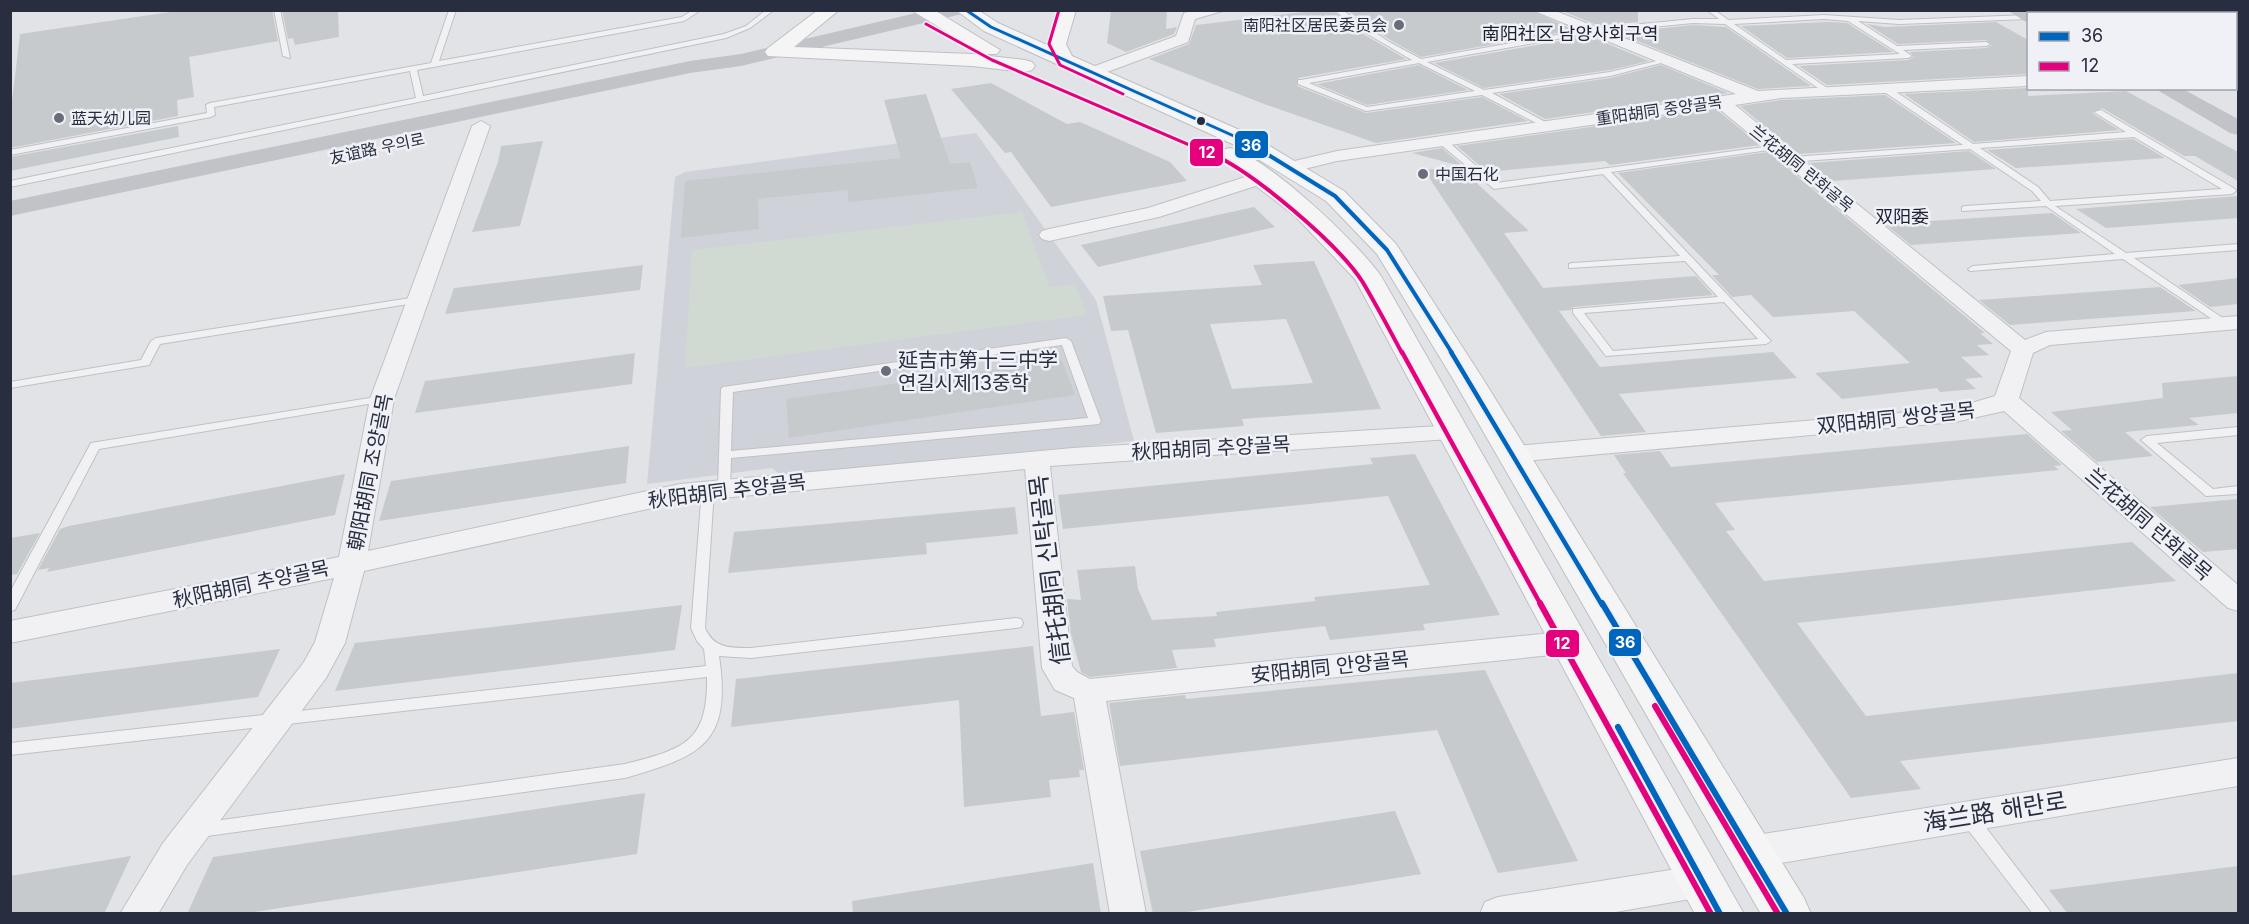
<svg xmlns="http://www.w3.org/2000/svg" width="2249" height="924" font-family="Inter,'Noto Sans SC','Noto Sans KR',sans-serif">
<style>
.built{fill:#cfd2d9}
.green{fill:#d0dad2}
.building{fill:#c7cacd;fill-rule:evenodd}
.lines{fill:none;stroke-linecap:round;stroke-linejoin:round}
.lane-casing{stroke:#bfc1c4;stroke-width:2}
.street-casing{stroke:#bfc1c4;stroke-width:2}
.primary-casing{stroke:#bec0c4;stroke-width:2}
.lane{fill:#f1f1f3;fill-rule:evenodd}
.street{fill:#f1f1f3;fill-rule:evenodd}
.secondary{fill:#c2c3c8;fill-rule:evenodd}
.primary{fill:#f5f5f6;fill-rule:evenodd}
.bus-1-far3-casing{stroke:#eff1f6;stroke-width:6}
.bus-1-far2-casing{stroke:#eff1f6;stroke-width:8}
.bus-1-far1-casing{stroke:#eff1f6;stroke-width:9}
.bus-1-casing{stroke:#eff1f6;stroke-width:10}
.bus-2-far3-casing{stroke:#eff1f6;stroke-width:6}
.bus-2-far2-casing{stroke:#eff1f6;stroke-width:8}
.bus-2-far1-casing{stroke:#eff1f6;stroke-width:9}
.bus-2-casing{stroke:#eff1f6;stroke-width:10}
.bus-1-far3{stroke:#0065bd;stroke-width:3}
.bus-1-far2{stroke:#0065bd;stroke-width:4}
.bus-1-far1{stroke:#0065bd;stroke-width:4.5}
.bus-1{stroke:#0065bd;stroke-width:6}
.bus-2-far3{stroke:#e5007d;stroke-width:3}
.bus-2-far2{stroke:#e5007d;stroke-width:4}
.bus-2-far1{stroke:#e5007d;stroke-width:4.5}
.bus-2{stroke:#e5007d;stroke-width:6}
.poi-dot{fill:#696d79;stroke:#eff1f6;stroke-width:2}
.bus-dot{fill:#282e3f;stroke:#eff1f6;stroke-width:2}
.labels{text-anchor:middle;stroke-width:5;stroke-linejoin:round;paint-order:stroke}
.far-poi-label{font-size:16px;fill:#282e3f;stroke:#eff1f6;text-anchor:start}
.far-street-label{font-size:16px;fill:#282e3f;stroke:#eff1f6}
.far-quarter-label{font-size:18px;fill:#1b1f30;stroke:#eff1f6}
.far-neighbourhood-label{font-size:18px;fill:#1b1f30;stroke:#eff1f6}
.poi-label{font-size:20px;fill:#282e3f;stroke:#eff1f6;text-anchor:start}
.street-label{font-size:20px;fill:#282e3f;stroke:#eff1f6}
.near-street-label{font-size:24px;fill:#282e3f;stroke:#eff1f6}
.line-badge{stroke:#eff1f6;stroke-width:2}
.badge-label{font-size:16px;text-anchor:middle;font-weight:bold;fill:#fff}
</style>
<rect width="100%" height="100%" fill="#e1e3e6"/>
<!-- built -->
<path class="built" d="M976,133L1096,300L1134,441L785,479L772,468L647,484L675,177L685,172Z"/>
<!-- green -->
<path class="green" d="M1022,212L1049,287L1075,284L1087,315L685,368L692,250Z"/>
<!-- building -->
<g class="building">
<path d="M184,10H272L278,41L189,57L194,97L177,100L178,116L10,148V118L20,34Z"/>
<path d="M282,10H338L339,37L295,45L293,38L288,39Z"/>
<path d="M1111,10H1167L1166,29L1177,27L1174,34L1126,52L1107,43Z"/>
<path d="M1321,10H1332L1358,31L1406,59L1298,78L1297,86L1366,113L1482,97L1528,121L1376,143L1264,104L1149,59L1189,44L1196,25Z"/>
<path d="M1347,10H1530L1574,30L1421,57L1390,40Z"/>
<path d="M1560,10H1638V22L1599,26Z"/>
<path d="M1828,22L1847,23L1893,52L1787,58L1741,26Z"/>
<path d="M1996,22L2028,40V74L1827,85L1799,66L1908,60L1914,57L1910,52L1986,48L1992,45L1986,40L1898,44L1867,24L1885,27Z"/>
<path d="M1693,25L1726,27L1811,86L1758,89L1617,33Z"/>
<path d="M1589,36L1649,61L1610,70L1484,88L1434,63Z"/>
<path d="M1419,65L1468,90L1367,105L1317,84Z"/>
<path d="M1661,65L1728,93L1545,119L1499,94L1610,78Z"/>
<path d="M991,83L1067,124L1080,122L1170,162L1187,181L1051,207L1011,152L1005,153L951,89Z"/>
<path d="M2028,88V96L2126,91L2238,152V181L2195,156H2184L2102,108L2092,113L2119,130L1974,142L1904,94Z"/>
<path d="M926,94L950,164L970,162L978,188L849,202L847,190L758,199L759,229L681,238L685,181L901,158L884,100Z"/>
<path d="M1885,95L1956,143L1799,154L1740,106L1781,100Z"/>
<path d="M1716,109L1760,145L1610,165L1605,161L1487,172L1457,146Z"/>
<path d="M178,126L179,137L10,171V157Z"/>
<path d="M2133,139L2165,158L2016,168L1987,150Z"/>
<path d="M543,141L520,226L472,232L498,162L501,146Z"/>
<path d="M1442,148L1464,167L1412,153Z"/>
<path d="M1969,151L1996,169L1832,181L1810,163Z"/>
<path d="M1768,152L1985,333H1980L1993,344L1977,345L1989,355L1961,357L1983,377L1965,379L1976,389L1940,392L1937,388L1842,399L1815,373L1910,363L1854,311L1773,317L1751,295L1732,297L1712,275H1719L1618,173Z"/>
<path d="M1458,166L1529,231L1504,233L1543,288L1696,276L1713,295L1573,307L1571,310L1559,311L1600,367L1773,352L1797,378L1619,394L1646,432L1601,436L1424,170Z"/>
<path d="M2238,196V218L2106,228L2076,209Z"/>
<path d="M1254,207L1275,227L1098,267L1081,245Z"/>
<path d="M2052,213L2081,233L1911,245L1885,224Z"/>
<path d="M1314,261L1381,409L1242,419L1244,426L1156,433L1128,330L1111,331L1103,296L1262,285L1253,265ZM1286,319L1313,383L1232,389L1210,324Z"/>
<path d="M643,265L640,290L445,314L454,288Z"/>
<path d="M2238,278V304L2210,307L2178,285Z"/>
<path d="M2160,287L2196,311L2010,325L1979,300Z"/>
<path d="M635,353L632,384L415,413L425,381Z"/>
<path d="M1062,360L1075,395L789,438L786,399Z"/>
<path d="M2238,376V413L2189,418L2199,425L2125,432L2153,456L2097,462L2061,431L2072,430L2051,412L2163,398L2162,383Z"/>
<path d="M2027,434L2062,465L2054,466L2059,470L1715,503L1735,530L1726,531L1764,581L2132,542L2176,581L1797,623L1866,716L2238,673V721L1900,761L1921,789L1851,798L1623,473H1626L1614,455L1660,451L1671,467Z"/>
<path d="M629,446L626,483L379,521L391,481Z"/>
<path d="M1415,454L1500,615L1423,624L1425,630L1330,640L1325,626L1214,639L1216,647L1172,650L1177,668L1090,677L1081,672L1071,634L1067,599L1081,600L1077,570L1135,566L1138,589L1152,620L1217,616L1216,612L1316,601L1314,597L1430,585L1388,496L1063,529L1058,495L1373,464L1370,458Z"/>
<path d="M345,474L335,515L47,572L49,568L38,570L60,529L69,526Z"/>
<path d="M2238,499V549L2203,552L2150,507Z"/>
<path d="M1015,507L1018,534L926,543L927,554L728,573L734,532Z"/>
<path d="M40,533L17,574L10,575V538Z"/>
<path d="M682,605L675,650L335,691L355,643Z"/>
<path d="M1033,646L1041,716L1074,712L1084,770H1079L1080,777L1049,780L1051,797L964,807L959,700L731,727L736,679Z"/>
<path d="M280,649L258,697L10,729V683Z"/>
<path d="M1485,670L1578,861L1498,873L1437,730L1120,766L1109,703L1185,695L1186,699Z"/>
<path d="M645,793L637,854L241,914H187L213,857Z"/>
<path d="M1395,811L1421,874L1175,914H1153L1140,851Z"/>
<path d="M131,856L104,914H10V876Z"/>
<path d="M1093,863L1101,914H853L852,901Z"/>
<path d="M2238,866V914H2068L2049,890Z"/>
</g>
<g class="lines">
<defs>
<g id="lane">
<path d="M274,10H280L290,58L283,56Z"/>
<path d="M449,10H456L439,61L682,17L693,10H701L684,21L417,70L423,96L724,34L746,26L766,10H774L750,28L726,38L10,187V181L416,98L410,71L214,107L215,115L211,117L10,155V150L207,113L206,105L210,103L431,63Z"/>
<path d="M1334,10H1342L1389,42L1421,59L1591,29L1693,19H1719L1707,10H1715L1728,20L1824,15L1899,20L2028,15V19L1899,24L1858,21L1897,46L1986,42L1990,44L1986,46L1903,50L1912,56L1908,58L1792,64L1827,88L1828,90L1824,92L1725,24L1693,23L1591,33L1427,62L1484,90L1610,72L1665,59L1669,61L1610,76L1492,93L1549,124L1550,126L1546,128L1482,95L1366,111L1298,84V80H1301L1412,60L1359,29ZM1824,19L1848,21L1900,54L1786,60L1734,24ZM1419,63L1475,91L1367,107L1309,83Z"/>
<path d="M2138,10H2146L2150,14H2142Z"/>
<rect x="2236" y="24" width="2" height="4"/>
<path d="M1880,85H1886L1973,144L2126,132L2094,112L2101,110L2235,189L2236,191L2232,194L2055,206L2126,253L2238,244V250L2134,258L2230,323L2229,325H2221L2123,259L1970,271L1968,269L1973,266L2115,254L2046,206L1962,211V207L1965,206L2041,201L2032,191L1970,149L1789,162L1788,160L1792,157L1963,145L1880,89ZM2134,137L2222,189L2050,201L2038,187L1980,148Z"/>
<path d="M1439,139H1445L1496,183L1779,145V149H1776L1611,172L1771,341L1766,344L1606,356L1573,313V309L1718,297L1685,261L1569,268V264L1572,263L1680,256L1603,174L1494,189L1439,143ZM1724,302L1758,339L1613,351L1584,313Z"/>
<path d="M417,297L422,300L421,302L160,344L149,365L10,388V382L141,360L151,341L156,338Z"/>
<path d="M1066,338L1071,341L1101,421L1099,424L731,458L730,489L724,493L718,489L721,389L723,387ZM1062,345L1088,418L731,451L733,392Z"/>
<path d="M382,396L388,399L386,401L99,449L17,606L15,610L10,611V592L91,443Z"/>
<path d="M2238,427V435L2157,443L2213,489L2238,486V494L2206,496L2141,440L2147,436Z"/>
<path d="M708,486L714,490L705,628C714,649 731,648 751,648L1016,618L1021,619L1023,623L1021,627L1016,628L751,658L719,656C732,744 701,756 625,778L200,837L194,835L192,830L194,825L200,823L625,764C682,749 708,744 707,677L10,755V743L706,666L704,649L697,641L691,628L702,490Z"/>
<path d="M1968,810L1974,812L2052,914H2033L1962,822L1960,817L1962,812Z"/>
</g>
<g id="street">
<path d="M1195,10H1226L1195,19L1188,42L1099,75L1093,77L1085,72L1087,69L1176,36L1184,13Z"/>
<path d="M1532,10H1553L1758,91L2028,76V86L1781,98L1735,105L2025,340L2046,332L2238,316V329L2050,345L2033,353L2019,398L2238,585V611L2228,608L2004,411L1955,422L1514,462L1505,460L1501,454L1505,448L1514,446L1955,408L1995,396L2011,351L1717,107L1337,161L1292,172L1283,167L1286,163L1337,151L1736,94Z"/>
<path d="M481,121L490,126L394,399L368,551L680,484L1073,448L1456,425L1465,428L1468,433L1465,438L1050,466L1072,666L1077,672L1090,679L1571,631L1582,634L1586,642L1582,650L1571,653L1106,701L1146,914H1110L1074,698L1055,690L1042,668L1025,469L680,502L364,571L345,643L326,678L187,865L158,914H120L163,843L304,662L315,642L334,578L10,643V621L339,557L370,399L472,126Z"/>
<path d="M1264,171L1271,173L1273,177L1271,181L1159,217L1049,241L1042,239L1039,235L1042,231L1049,229L1148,208Z"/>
<path d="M2238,758V786L1751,868L1739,863L1733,852L1739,841L1751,836Z"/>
<path d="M1702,865L1715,870L1720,881L1715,892L1702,897L1604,914H1480L1485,902L1498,897Z"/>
</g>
<g id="primary">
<path d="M818,10H839L794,47L972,54L1025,60L1032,62L1035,66L1032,70L1025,72L972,66L768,56L765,52L768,48Z"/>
<path d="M911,10H934L1000,50L997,54H983Z"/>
<path d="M956,10H978L998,23L1047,45L1058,10H1076L1066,44L1072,56L1253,136L1344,191L1396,244L1483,379L1804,898L1811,914H1761L1453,379L1377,254L1326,201L1237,146L984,31Z"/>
<path d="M1230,148C1267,157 1358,243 1381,276L1744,914H1695L1355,279L1295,216L1222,160L1218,155L1222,150Z"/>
</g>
</defs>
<!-- lane casing -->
<use href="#lane" class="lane-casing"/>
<!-- street casing -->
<use href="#street" class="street-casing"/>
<!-- primary casing -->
<use href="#primary" class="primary-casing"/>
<!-- lane -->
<use href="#lane" class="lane"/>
<!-- street -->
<use href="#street" class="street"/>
<!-- secondary -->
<g class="secondary">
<path d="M929,10H964L962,14L741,66L690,73L10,216V201L690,61L741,54Z"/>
<path d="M2007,10H2030L2035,14H2028V23Z"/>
<path d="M2154,88H2181L2238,119V135L2230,133Z"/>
</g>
<!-- primary -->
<use href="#primary" class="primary"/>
<defs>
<path id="bus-1-far3" d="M966,10L991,27L1245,141L1269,156"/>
<path id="bus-1-far2" d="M1267,154L1335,196L1387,250L1452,353"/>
<path id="bus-1-far1" d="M1451,352L1602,605"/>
<g id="bus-1">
<path d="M1602,603L1787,914"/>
<path d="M1618,727L1720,914"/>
</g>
<g id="bus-2-far3">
<path d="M1059,10L1049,44L1060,65L1123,94"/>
<path d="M926,24L992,60L1215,156"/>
</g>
<path id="bus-2-far2" d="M1212,154C1253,172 1337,243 1362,281C1376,304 1389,329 1402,353"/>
<path id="bus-2-far1" d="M1402,352L1541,605"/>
<g id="bus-2">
<path d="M1540,603L1711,914"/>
<path d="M1655,706L1778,914"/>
</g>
</defs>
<!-- bus-1-far3 casing -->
<use href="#bus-1-far3" class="bus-1-far3-casing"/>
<!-- bus-1-far2 casing -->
<use href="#bus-1-far2" class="bus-1-far2-casing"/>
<!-- bus-1-far1 casing -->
<use href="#bus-1-far1" class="bus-1-far1-casing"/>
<!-- bus-1 casing -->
<use href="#bus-1" class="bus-1-casing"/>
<!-- bus-2-far3 casing -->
<use href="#bus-2-far3" class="bus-2-far3-casing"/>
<!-- bus-2-far2 casing -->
<use href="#bus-2-far2" class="bus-2-far2-casing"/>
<!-- bus-2-far1 casing -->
<use href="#bus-2-far1" class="bus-2-far1-casing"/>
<!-- bus-2 casing -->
<use href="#bus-2" class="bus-2-casing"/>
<!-- bus-1-far3 -->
<use href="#bus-1-far3" class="bus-1-far3"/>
<!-- bus-1-far2 -->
<use href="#bus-1-far2" class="bus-1-far2"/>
<!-- bus-1-far1 -->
<use href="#bus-1-far1" class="bus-1-far1"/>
<!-- bus-1 -->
<use href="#bus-1" class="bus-1"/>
<!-- bus-2-far3 -->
<use href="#bus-2-far3" class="bus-2-far3"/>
<!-- bus-2-far2 -->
<use href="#bus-2-far2" class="bus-2-far2"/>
<!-- bus-2-far1 -->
<use href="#bus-2-far1" class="bus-2-far1"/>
<!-- bus-2 -->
<use href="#bus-2" class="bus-2"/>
</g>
<!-- markers -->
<g class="poi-dot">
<circle cx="1399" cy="25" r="6"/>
<circle cx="59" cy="118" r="6"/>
<circle cx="1423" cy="174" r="6"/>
<circle cx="886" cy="371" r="6"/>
</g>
<circle class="bus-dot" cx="1201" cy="121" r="5"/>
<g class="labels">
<!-- far-poi labels -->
<g class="far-poi-label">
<text x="1387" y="31" text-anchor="end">南阳社区居民委员会</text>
<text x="71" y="124">蓝天幼儿园</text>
<text x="1435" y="180">中国石化</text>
</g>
<!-- far-street labels -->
<g class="far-street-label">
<text transform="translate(1659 110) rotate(-8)" y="6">重阳胡同 중양골목</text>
<text transform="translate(377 148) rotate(-12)" y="6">友谊路 우의로</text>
<text transform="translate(1802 168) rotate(39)" y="6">兰花胡同 란화골목</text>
</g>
<!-- far-quarter labels -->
<g class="far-quarter-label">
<text x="1570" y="40">南阳社区 남양사회구역</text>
</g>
<!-- far-neighbourhood labels -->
<g class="far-neighbourhood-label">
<text x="1902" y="223">双阳委</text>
</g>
<!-- poi labels -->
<g class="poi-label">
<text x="898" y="367">延吉市第十三中学<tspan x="898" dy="23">연길시제13중학</tspan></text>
</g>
<!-- street labels -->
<g class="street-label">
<text transform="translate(1896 418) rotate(-6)" y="7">双阳胡同 쌍양골목</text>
<text transform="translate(1211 448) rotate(-3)" y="7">秋阳胡同 추양골목</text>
<text transform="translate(370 472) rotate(-79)" y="7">朝阳胡同 조양골목</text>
<text transform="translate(727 491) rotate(-7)" y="7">秋阳胡同 추양골목</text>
<text transform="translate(2149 524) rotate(41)" y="7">兰花胡同 란화골목</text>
<text transform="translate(251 584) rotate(-12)" y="7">秋阳胡同 추양골목</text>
<text transform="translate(1330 667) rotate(-6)" y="7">安阳胡同 안양골목</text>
</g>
<!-- near-street labels -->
<g class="near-street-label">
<text transform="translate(1050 570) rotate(-97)" y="8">信托胡同 신탁골목</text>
<text transform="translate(1995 812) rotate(-9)" y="8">海兰路 해란로</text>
</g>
</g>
<g class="line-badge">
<rect x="1234" y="130" width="35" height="29" rx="6" fill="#0065bd"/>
<rect x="1189" y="138" width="35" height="29" rx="6" fill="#e5007d"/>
<rect x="1608" y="628" width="34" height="29" rx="6" fill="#0065bd"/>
<rect x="1545" y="629" width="35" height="29" rx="6" fill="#e5007d"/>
</g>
<g class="badge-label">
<text x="1251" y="151">36</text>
<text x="1207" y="158">12</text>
<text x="1625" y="648">36</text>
<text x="1562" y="649">12</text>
</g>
<!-- border -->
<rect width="2249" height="924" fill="none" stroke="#282e3f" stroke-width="24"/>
<!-- legend -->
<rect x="2027" y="12" width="210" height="78" fill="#eff1f6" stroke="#9fa3ad" stroke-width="1.5"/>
<rect x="2039" y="32" width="30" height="9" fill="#0065bd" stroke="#9fa3ad" stroke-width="1.5"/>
<text x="2081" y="42" font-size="18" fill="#282e3f">36</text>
<rect x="2039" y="62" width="30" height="9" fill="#e5007d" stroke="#9fa3ad" stroke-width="1.5"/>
<text x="2081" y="72" font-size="18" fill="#282e3f">12</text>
</svg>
